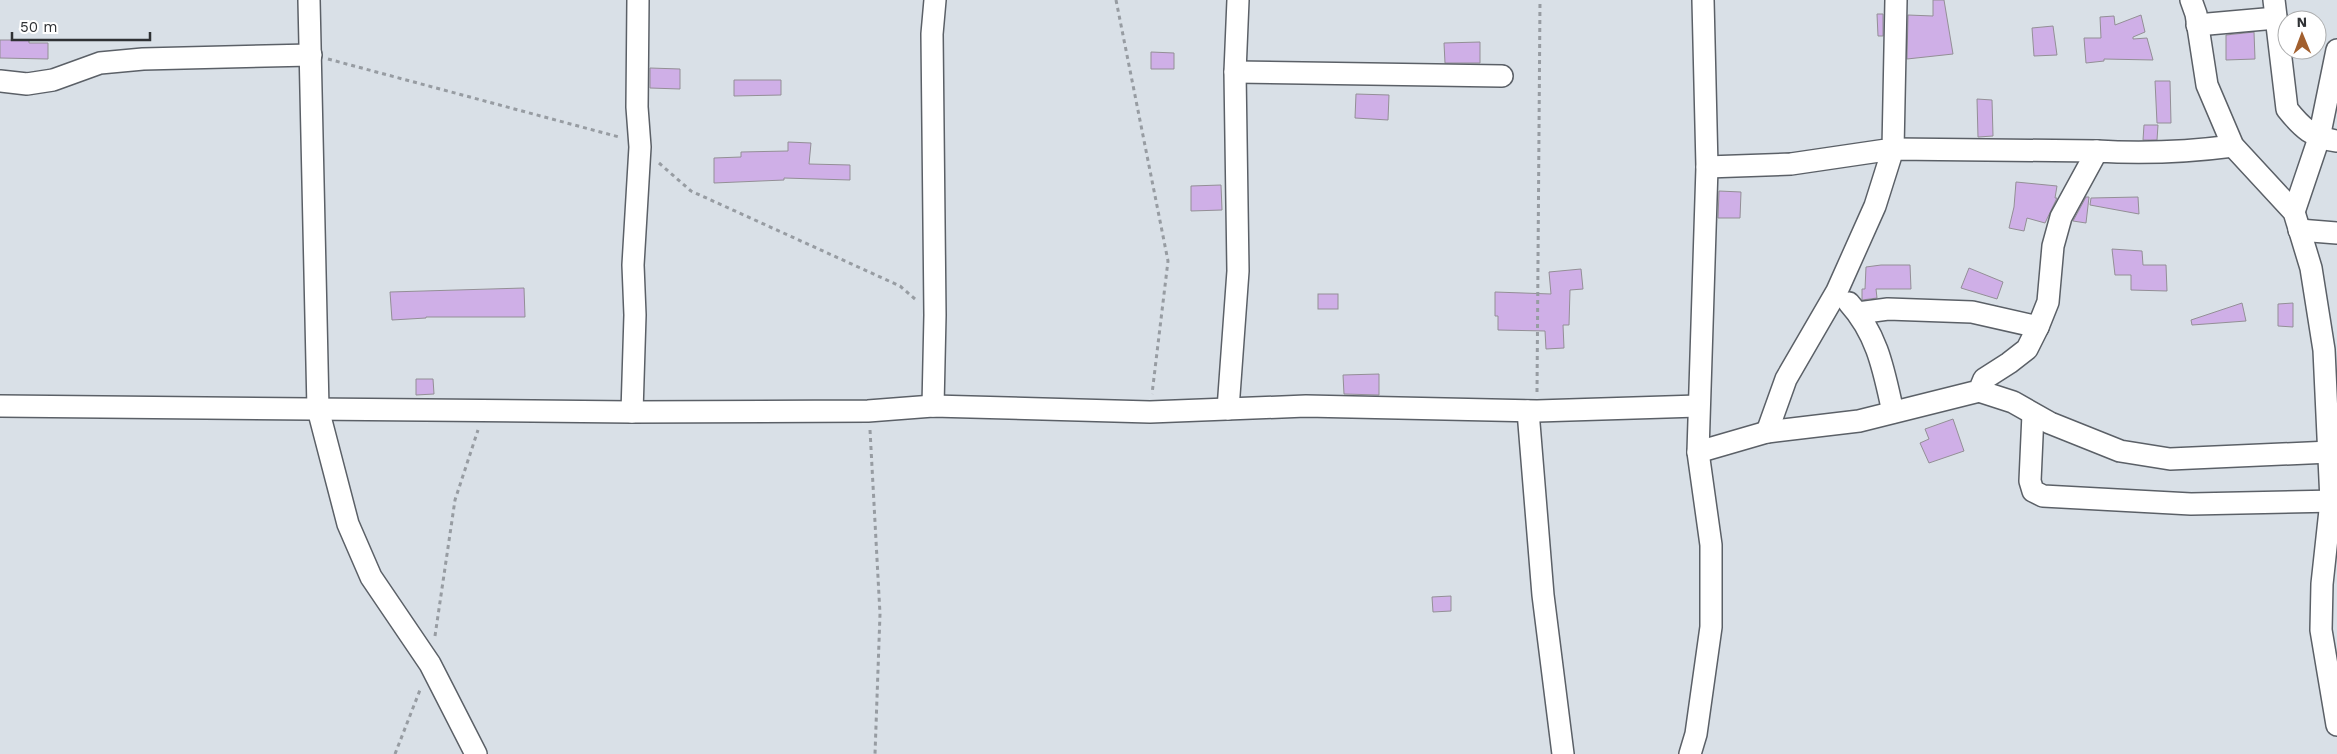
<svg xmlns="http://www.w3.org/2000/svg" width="2337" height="754" font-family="'Work Sans',sans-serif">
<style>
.building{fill:#cfafe7;stroke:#938f96}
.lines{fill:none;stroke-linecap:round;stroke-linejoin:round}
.minor-casing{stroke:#5b6067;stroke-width:24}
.path{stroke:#979ca2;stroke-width:3;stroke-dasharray:4 4;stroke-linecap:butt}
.minor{stroke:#fff;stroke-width:21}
</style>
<rect width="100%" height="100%" fill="#d9e0e7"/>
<!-- building -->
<g class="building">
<path d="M1933,0H1944L1953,54L1907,59L1908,15L1933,16Z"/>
<path d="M1877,14H1883V36H1878Z"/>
<path d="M2141,15L2145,32L2133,37V39L2147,38L2153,60L2104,59V61L2086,63L2084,38H2101L2100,17L2114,16L2115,25Z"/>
<path d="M2053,26L2057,55L2034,56L2032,28Z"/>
<path d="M2254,32L2255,59L2226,60V35Z"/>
<path d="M0,40H29V43H48V59L0,58Z"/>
<path d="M1480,42V63H1445L1444,43Z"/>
<path d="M1151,52L1174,53V69H1151Z"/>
<path d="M650,68L680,69V89L650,88Z"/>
<path d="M734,80H781V95L734,96Z"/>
<path d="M2155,81H2170L2171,123H2157Z"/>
<path d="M1356,94L1389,95L1388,120L1355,118Z"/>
<path d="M1977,99L1992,100L1993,136L1978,137Z"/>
<path d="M2144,125H2158L2157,140H2143Z"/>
<path d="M788,142L811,143L809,164L850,165V180L784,178V180L714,183V158L741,157V152L788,151Z"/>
<path d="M2016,182L2057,186L2055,198H2057L2045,223L2027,218L2024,231L2009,228L2014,207Z"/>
<path d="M1221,185L1222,210L1191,211V186Z"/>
<path d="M1719,191L1741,192L1740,218H1718Z"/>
<path d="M2086,197H2089L2086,223L2073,221Z"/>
<path d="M2138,197L2139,214L2090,205L2091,198Z"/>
<path d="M2112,249L2142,251L2143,265H2166L2167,291L2131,290V275H2115Z"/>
<path d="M1881,265H1910L1911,289H1876L1877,298L1862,300V289H1865L1866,267Z"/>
<path d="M1969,268L2003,282L1997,299L1961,288Z"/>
<path d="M1581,269L1583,289L1570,290L1569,325H1563L1564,348L1546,349L1545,331L1498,330V316H1495V292L1551,294L1549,272Z"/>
<path d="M524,288L525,317H426V318L392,320L390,292Z"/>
<rect x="1318" y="294" width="20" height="15"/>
<path d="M2242,303L2246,321L2192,325L2191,320Z"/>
<path d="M2293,303V327L2278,326V304Z"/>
<path d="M1379,374V395L1344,394L1343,375Z"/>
<path d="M416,379H433L434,394L416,395Z"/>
<path d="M1953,419L1964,451L1929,463L1920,443L1929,439L1925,429Z"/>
<path d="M1451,596V611L1433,612L1432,597Z"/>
</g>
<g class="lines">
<defs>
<g id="minor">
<path d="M309,0L318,409L348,524L371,577L430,664L476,754"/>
<path d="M2191,0L2196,14L2207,85L2233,146L2294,212L2311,268L2324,350L2331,501L2322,584L2321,630L2337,725"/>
<path d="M2274,0L2287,109C2302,128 2313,138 2337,141"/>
<path d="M2197,25L2276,18"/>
<path d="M1235,72L1502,76"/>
<path d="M0,81L27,84L53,80L100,63L143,59L311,55"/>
<path d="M1707,167L1791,164L1893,149L1896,0"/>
<path d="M2294,212L2319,138L2337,50"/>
<path d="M2299,230L2337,233"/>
<path d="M1849,303C1878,335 1884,372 1893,412"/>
<path d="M1858,313L1888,309L1972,312L2038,327"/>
<path d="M1979,391L2013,402L2050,423L2120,451L2170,459L2330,452"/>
<path d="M0,406L632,412L868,411L933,406L1150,412L1306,406L1537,411L1698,406"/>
<path d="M933,406L935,315L932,34L935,0"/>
<path d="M1228,409L1238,271L1235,72L1238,0"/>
<path d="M1528,411L1543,595L1563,754"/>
<path d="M632,412L635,315L633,265L640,147L637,107L638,0"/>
<path d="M2033,414L2030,481L2033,491L2043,496L2191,504L2337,501"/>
<path d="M1767,432L1786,379L1837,291L1875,206L1893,149L2097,151"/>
<path d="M1698,452L1767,432L1859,421L1979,391L1984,379L2009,363L2027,349L2038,327L2048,302L2053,246L2061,217L2097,151C2144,154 2187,152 2233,146"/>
<path d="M1690,754L1696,734L1711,627V545L1698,452L1707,167L1703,0"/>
</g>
</defs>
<!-- minor casing -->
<use href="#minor" class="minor-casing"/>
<!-- path -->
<g class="path">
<path d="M1116,0L1168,261L1152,394"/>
<path d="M328,59L619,137"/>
<path d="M659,163L691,191L900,286L915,299"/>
<path d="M1537,392L1540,0"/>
<path d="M870,430L880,614L875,754"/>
<path d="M435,636L455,500L478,430"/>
<path d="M395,754L420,690"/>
</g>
<!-- minor -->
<use href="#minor" class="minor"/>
</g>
<!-- north arrow -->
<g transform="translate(2302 35) rotate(359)"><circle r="24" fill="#ffffff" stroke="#acadae"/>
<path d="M0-4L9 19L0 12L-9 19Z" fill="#a25f2e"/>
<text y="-8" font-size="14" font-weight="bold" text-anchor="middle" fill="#2f3134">N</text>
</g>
<!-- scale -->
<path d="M12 32v8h138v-8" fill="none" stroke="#2f3134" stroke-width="2.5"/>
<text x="20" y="32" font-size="15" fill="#2f3134" stroke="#ffffff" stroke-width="4" paint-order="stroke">50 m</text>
</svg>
